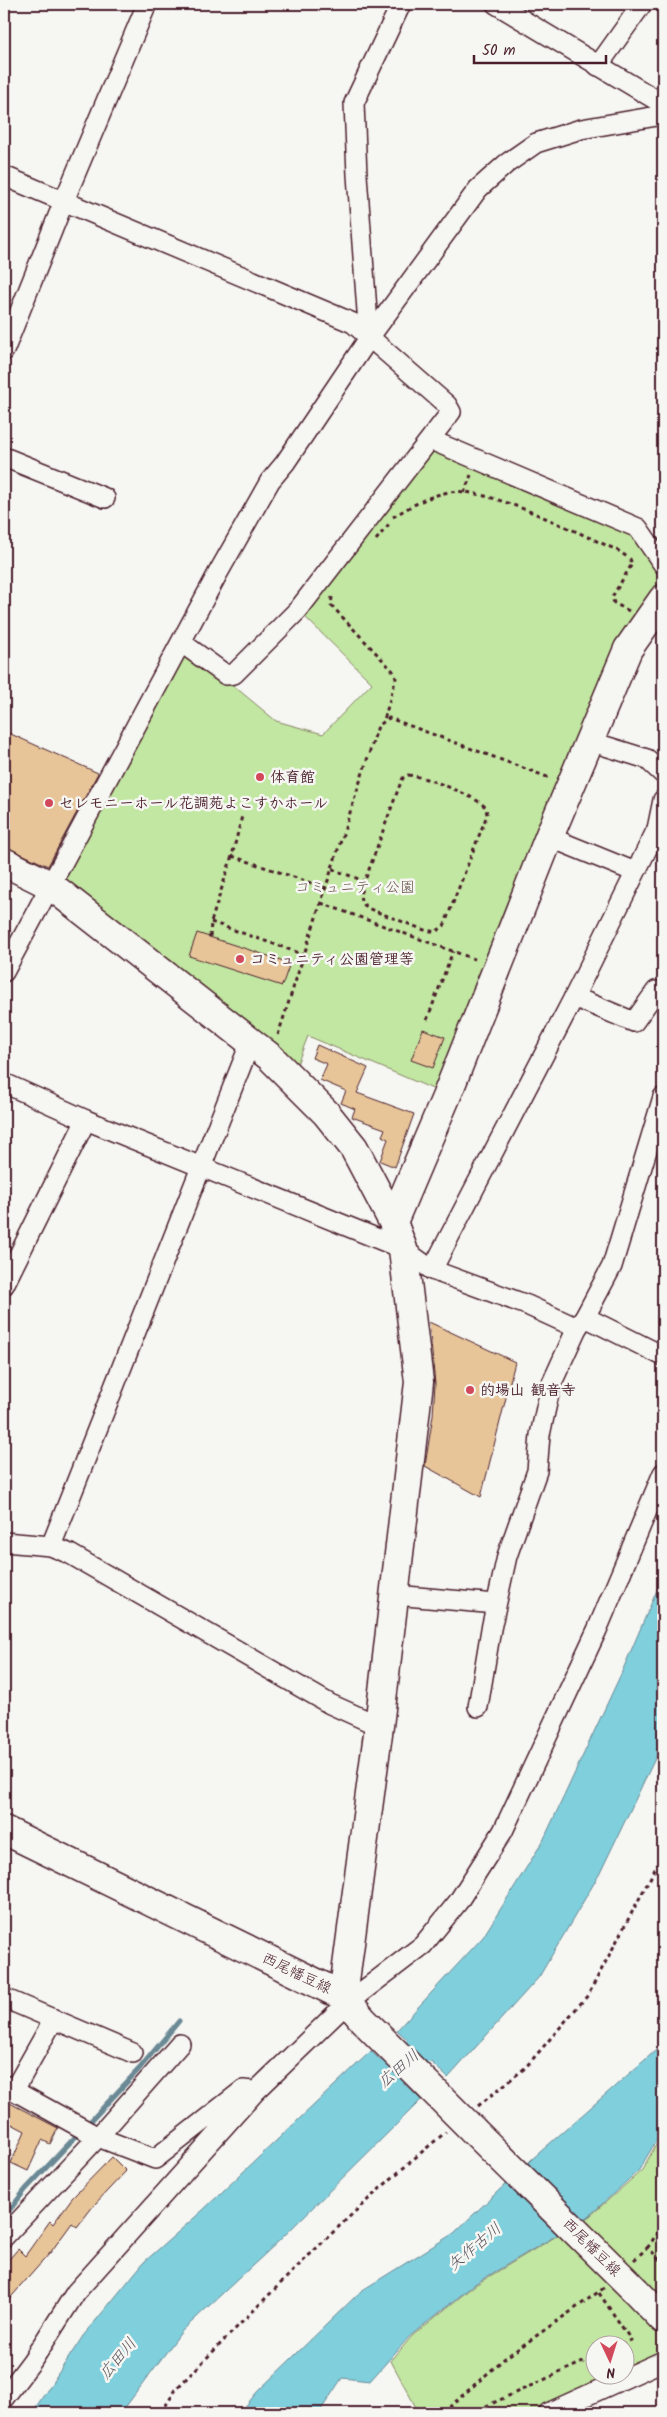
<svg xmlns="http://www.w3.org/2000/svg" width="667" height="2417" font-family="Kalam,'Klee One',sans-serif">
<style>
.green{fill:#c2e7a2;stroke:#868366}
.water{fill:#80cfdc;stroke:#6a8995}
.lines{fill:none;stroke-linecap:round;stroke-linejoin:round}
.stream{stroke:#6a8995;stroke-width:5}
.river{stroke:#80cfdc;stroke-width:31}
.building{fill:#e7c599;stroke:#4a1f2b}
.street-casing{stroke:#4a1f2b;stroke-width:22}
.secondary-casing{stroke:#4a1f2b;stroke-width:31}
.path{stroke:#4a1f2b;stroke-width:3;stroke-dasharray:4 4;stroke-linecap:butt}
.street{stroke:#f6f6f2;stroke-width:19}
.secondary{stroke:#f6f6f2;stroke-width:28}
.secondary-bridge-casing{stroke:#4a1f2b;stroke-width:31;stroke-linecap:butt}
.secondary-bridge{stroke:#f6f6f2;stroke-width:28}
.poi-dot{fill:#d1495b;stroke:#f6f6f2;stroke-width:2}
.labels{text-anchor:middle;stroke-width:5;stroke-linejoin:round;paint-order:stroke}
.poi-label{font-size:15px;font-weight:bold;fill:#4a1f2b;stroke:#f6f6f2;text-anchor:start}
.park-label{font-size:15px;fill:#685149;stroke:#f6f6f2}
.street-label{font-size:15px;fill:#4a1f2b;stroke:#f6f6f2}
.water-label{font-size:16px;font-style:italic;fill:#5a5460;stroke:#f6f6f2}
</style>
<rect width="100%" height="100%" fill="#f6f6f2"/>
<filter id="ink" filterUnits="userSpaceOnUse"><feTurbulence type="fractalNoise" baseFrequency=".02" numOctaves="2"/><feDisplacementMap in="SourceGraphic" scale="10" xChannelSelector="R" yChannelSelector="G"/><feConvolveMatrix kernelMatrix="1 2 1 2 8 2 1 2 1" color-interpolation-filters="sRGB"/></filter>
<g filter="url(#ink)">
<!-- green -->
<g class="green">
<path d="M431,440L638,528L663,563V599L447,1095L308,1036L292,1077L50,885L182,643L276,721L323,734L372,683L298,610Z"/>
<path d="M663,2132V2356L625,2374L624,2344H594V2374L624,2375L539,2413H419L391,2361L412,2336L475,2285L590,2216L642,2170Z"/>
</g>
<!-- water -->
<g class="water">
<path d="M663,1576V1742L600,1873L539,1977L448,2078L397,2030L483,1937L543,1841L621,1674Z"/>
<path d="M663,2044V2129L639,2170L589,2216L476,2283L410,2336L370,2381L342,2378L319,2413H240L257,2392L361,2291L454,2233L531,2160Z"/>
<path d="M371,2051L421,2100L280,2240L182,2331L121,2413H32L83,2336L144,2262L202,2211Z"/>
</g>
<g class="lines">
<!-- stream -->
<g class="stream">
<path d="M86,2126L139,2069L179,2021"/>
<path d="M4,2217L26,2189L80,2132"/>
</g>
<!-- river -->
<path class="river" d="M360,2101L451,2022"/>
</g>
<!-- building -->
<g class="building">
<path d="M4,731L98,773L48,866L4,846Z"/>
<path d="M197,933L290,963L282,986L189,956Z"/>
<path d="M423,1029L445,1037L433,1068L411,1060Z"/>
<path d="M317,1045L368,1068L357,1093L414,1114L395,1167L380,1161L388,1139L382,1136L385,1129L352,1117L355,1109L341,1103L346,1091L320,1080L327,1064L312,1058Z"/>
<path d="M429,1322L515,1362L481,1497L425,1466L433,1415L435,1384Z"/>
<path d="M4,2100L58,2128L50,2144L42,2140L28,2171L11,2163L25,2131L4,2120Z"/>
<path d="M112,2157L126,2171L94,2205L77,2227L72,2223L50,2253L4,2305V2265L18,2249L25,2256L50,2221L53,2224L72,2198Z"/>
</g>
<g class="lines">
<defs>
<g id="street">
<path d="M496,4L663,104"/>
<path d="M598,66L642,4"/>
<path d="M4,176L353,323L447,405L451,412L298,610L234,674L226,675L182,643"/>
<path d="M369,338L357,175L354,103L401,4"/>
<path d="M4,351L64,201L147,4"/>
<path d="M431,440L638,528L663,564"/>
<path d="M4,457L105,498"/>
<path d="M589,741L647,759L663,774"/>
<path d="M663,800L657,829L663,832"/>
<path d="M549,837L635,872"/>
<path d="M4,972L218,573L270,481L285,463L369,338L478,189L506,164L536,143L581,129L663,115"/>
<path d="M574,997L634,1022L656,991L663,993"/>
<path d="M4,1083L86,1120L403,1249L432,1270L527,1305L577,1328L585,1317L612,1266L663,1097"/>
<path d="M432,1270L574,997L657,829"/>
<path d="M4,1285L86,1120"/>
<path d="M585,1317L663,1356"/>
<path d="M4,1542L51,1546L70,1554L330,1704L379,1726"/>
<path d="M51,1546L251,1041"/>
<path d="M395,1595L496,1604"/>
<path d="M478,1707L491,1629L507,1556L537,1471L540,1435L551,1385L577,1328"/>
<path d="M4,1998L133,2053"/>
<path d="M4,2085L98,2137L155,2159L243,2090L252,2091"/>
<path d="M14,2090L54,2019"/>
<path d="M4,2237L98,2137L180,2044"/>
<path d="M4,2398L32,2361L76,2292L256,2091L347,2003L423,1945L458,1902L503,1831L597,1630L663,1473"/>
<path d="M548,2413L663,2361"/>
</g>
<g id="secondary">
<path d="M4,862L50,885L270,1057L326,1113L354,1148L393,1222L403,1249L419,1382L379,1726L343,1996"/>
<path d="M393,1222L447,1095L549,837L628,649L663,599"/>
<path d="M4,1830L343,1996L363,2020L473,2130"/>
<path d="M636,2291L663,2319"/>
</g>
</defs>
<!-- street casing -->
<use href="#street" class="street-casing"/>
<!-- secondary casing -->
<use href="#secondary" class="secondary-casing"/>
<!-- path -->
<g class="path">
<path d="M464,493L471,475"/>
<path d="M393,517C411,506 428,496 449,492C487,486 579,534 617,550L630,559L632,564L612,597L614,603L629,611"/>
<path d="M376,540L389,524"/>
<path d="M332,597L331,605L393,671L396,678L384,720"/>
<path d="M408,775C424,776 477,796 486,808L487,815L444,926L437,931H427L367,908L361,901L360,894L399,787L403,778Z"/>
<path d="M232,856L326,888"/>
<path d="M332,869L364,881"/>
<path d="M321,903L477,960"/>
<path d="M211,922L305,955"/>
<path d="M210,937L211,922L232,856L242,816"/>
<path d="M427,1020L453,951"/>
<path d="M278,1035L378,726L389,718L550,778"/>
<path d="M478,2106L525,2068L588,1995L663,1854"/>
<path d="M663,2225L648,2247L663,2264"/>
<path d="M634,2260L648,2247"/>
<path d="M599,2293L631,2340L621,2344"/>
<path d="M161,2413L177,2388C264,2300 350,2210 446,2132"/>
<path d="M447,2413L445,2411L505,2358L604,2288"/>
<path d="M471,2413L594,2357"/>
</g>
<!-- street -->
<use href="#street" class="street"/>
<!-- secondary -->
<use href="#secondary" class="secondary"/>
<defs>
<path id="secondary-bridge" d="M473,2130L636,2291"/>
</defs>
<!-- secondary-bridge casing -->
<use href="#secondary-bridge" class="secondary-bridge-casing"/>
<!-- secondary-bridge -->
<use href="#secondary-bridge" class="secondary-bridge"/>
</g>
</g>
<!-- markers -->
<g class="poi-dot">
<circle cx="260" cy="777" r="5"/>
<circle cx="49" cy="803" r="5"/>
<circle cx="240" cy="959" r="5"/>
<circle cx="470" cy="1390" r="5"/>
</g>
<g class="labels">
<!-- poi labels -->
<g class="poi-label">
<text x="270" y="782">体育館</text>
<text x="59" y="808">セレモニーホール花調苑よこすかホール</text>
<text x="250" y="964">コミュニティ公園管理等</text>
<text x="480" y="1395">的場山 観音寺</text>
</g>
<!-- park labels -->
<g class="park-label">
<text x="355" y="892">コミュニティ公園</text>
</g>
<!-- street labels -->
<g class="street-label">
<text transform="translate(297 1973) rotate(26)" y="5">西尾幡豆線</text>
<text transform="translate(592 2247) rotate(45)" y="5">西尾幡豆線</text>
</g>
<!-- water labels -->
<g class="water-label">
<text transform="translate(398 2068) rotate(-41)" y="6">広田川</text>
<text transform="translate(474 2246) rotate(-40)" y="6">矢作古川</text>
<text transform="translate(117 2358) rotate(-50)" y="6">広田川</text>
</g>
</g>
<!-- margin -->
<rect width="667" height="2417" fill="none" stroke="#f6f6f2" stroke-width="20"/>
<rect x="10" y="10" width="647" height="2397" fill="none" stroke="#4a1f2b" stroke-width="2" filter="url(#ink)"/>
<!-- north arrow -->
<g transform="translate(610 2360) rotate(176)"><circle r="24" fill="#f6f6f2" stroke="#b1a0a2"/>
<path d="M0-4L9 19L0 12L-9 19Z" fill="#d1495b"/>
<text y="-8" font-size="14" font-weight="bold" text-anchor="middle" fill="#4a1f2b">N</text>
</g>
<!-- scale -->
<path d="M474 55v8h132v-8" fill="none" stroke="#4a1f2b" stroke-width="2.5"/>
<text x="482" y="55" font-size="15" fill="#4a1f2b" stroke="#f6f6f2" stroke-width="4" paint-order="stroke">50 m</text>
</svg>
